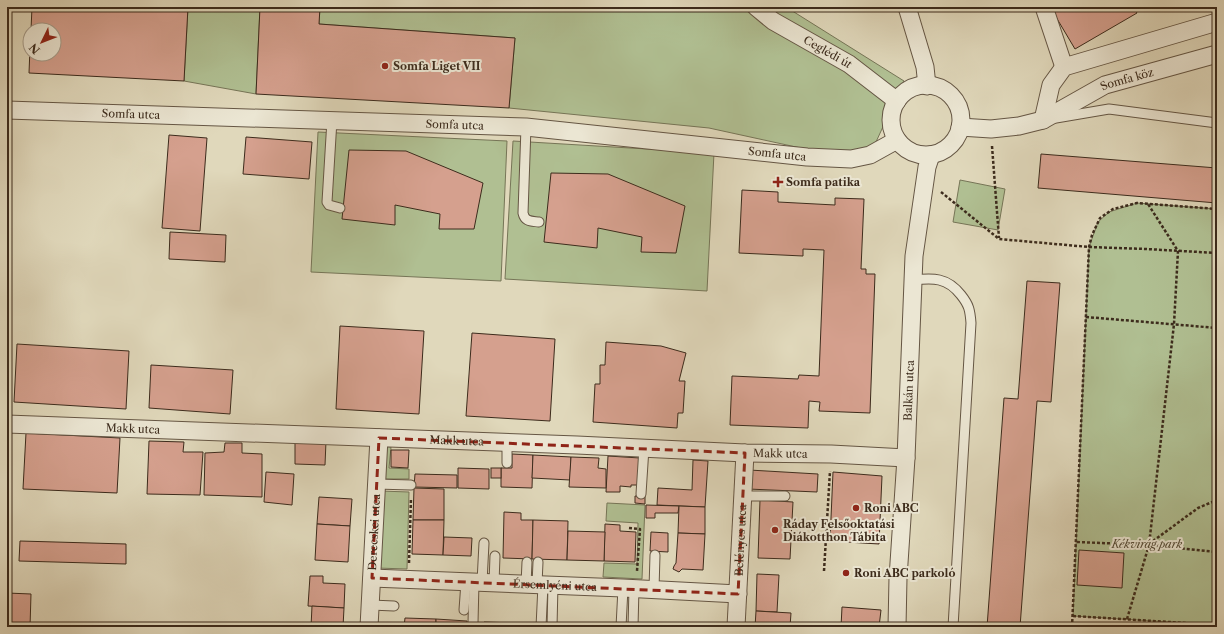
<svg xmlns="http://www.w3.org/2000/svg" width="1224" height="634" font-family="'Libre Caslon Text',serif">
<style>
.green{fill:#b0bf92;stroke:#767557}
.building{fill:#d5a08e;stroke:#3c2b1c}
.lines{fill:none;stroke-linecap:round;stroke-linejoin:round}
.service-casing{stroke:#655644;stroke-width:11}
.minor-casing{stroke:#655644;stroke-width:19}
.path{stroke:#3c2b1c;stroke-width:2.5;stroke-dasharray:3 2;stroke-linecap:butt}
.service{stroke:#ebe6d3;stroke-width:9}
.minor{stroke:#ebe6d3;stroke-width:17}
.marked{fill:none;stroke:#8f2418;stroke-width:3;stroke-dasharray:8 5;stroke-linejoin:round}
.poi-dot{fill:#8f2418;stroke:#ebe6d3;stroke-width:1.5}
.labels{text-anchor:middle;stroke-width:4;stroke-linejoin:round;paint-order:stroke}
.street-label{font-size:11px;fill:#3c2b1c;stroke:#ebe6d3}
.poi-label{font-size:11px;font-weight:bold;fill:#3c2b1c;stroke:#ebe6d3;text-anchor:start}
.park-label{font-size:11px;font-style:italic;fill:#534934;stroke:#ebe6d3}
</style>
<rect width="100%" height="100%" fill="#e0d8bb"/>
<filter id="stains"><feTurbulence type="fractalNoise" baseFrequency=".005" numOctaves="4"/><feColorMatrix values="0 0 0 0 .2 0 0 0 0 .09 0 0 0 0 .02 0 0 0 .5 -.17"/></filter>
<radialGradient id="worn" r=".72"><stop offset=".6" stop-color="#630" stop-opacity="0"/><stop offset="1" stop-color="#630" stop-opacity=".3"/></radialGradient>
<!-- green -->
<g class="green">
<path d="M188,7H260L256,94L184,81Z"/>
<path d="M320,7H786L904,81L870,155L851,159L709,128L509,108L515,38L319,24Z"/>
<path d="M318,132L507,141L501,281L311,272Z"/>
<path d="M513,141L714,153L707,291L505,279Z"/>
<path d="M960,180L1005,189L998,230L953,222Z"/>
<path d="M1137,203L1217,209V625L1073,616L1089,247L1098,222L1109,212Z"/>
<path d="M381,446L391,447L389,468L409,469V479H381Z"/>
<path d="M380,491L409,492L407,569L377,568Z"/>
<path d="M607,503L645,505L642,579L603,577L604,563L637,564L638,523L606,521Z"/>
</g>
<!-- building -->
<g class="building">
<path d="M32,7H188L184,81L29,73L30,48V54H54V30H31Z"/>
<path d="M260,7H320L319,24L515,38L509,108L256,94Z"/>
<path d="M1050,7H1133L1137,13L1075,49Z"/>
<path d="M169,135L207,138L200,231L162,228Z"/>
<path d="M246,137L312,142L309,179L243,174Z"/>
<path d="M349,150L406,151L483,183L474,229H439L440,214L395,205V225L342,219Z"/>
<path d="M1041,154L1217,168V203L1038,188Z"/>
<path d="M551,173L608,174L685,206L676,253L641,252L642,237L598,228L597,248L544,242Z"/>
<path d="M742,190L778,192V202L835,205V198L864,199L861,269H866V274H875L870,413L819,411L820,402L809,401L808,428L730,425L732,376L798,379L799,375L819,376L824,250L803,249V256L739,253Z"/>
<path d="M170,232L226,235L225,262L169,259Z"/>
<path d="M1027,281L1060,283L1051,402L1037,401L1020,627H987L1004,398L1018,399Z"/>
<path d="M340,326L424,331L419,414L336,409Z"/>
<path d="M472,333L555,339L550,421L466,416Z"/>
<path d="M606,342L661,346L686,353L679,381H685L683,413H678L677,428L593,422L595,384H600V365H605Z"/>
<path d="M17,344L129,351L126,409L14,402Z"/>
<path d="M151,365L233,370L230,414L149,408Z"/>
<path d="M26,433L120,438L117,493L23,489Z"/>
<path d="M295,440L326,441L325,465L295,464Z"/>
<path d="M149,441L184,442L183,452H203L200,495L147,494Z"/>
<path d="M225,443H242V453L262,454V497L204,495L205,453L224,452Z"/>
<path d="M391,450H409L408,468L391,467Z"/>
<path d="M512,454L533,455L532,488L501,487V468H512Z"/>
<path d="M533,455L571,457L570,480L532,478Z"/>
<path d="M608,456L640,458L638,485H631V487L620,486V492H606Z"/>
<path d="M571,457L599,458L598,468L606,469V488L569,487Z"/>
<path d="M693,460L708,461L705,507L657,505L658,488L692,490Z"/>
<path d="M458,468L489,469V489L458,488Z"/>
<rect x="491" y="468" width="10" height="10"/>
<path d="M749,470L818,474L817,492L748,489Z"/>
<path d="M266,472L294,474L292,505L264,502Z"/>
<path d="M833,472L882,476L879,544L830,541Z"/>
<path d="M415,474L457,475V488L414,487Z"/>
<path d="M414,488L444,489V520H413Z"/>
<path d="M635,496H645V504L635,503Z"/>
<path d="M319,497L352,499L350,526L317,524Z"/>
<path d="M760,500L793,502L790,559L758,558Z"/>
<path d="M646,505L679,506L678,513H655V518H646Z"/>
<path d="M679,506L705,507V534L678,533Z"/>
<path d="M504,512L521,513V520H533L532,559L503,558Z"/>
<path d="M413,520H444L443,555L412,554Z"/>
<path d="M533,520L568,521L567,560L532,559Z"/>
<path d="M317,524L350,526L348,562L315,560Z"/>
<path d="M605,524L620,525V531L636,532L635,562L604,561Z"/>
<path d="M568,531L605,532L604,561L567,560Z"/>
<path d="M651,532L668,533V552L650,551Z"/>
<path d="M678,533L705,534L703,570L682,569L679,572L673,569L674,566L676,563Z"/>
<path d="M444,537L472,538L471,556L443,555Z"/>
<path d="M20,541L126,544V564L19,561Z"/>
<path d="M1079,550L1124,553L1122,588L1077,585Z"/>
<path d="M757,574L779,575L777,612L756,611Z"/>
<path d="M310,576H323V583L345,584L344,608L308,606Z"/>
<path d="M7,593L31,594L30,627H7Z"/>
<path d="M312,606L344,608L343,627H311Z"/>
<path d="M842,607L881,610L879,627H841Z"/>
<path d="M756,611L791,613L790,627H755Z"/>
<path d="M405,618L436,619V627H404Z"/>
<path d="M436,619L467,621V627H436Z"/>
<path d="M484,622L514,623V627H484Z"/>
<path d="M514,623L544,625V627H514Z"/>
<path d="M566,625L593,626L592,627H566Z"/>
<path d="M593,626L622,627H592Z"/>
</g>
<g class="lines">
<defs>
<g id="service">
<path d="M1056,118L1109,109L1217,123"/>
<path d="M332,120L327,202L329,205L340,208"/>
<path d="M526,127L523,213C525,222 531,221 539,222"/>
<path d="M913,280C933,278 947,277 961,295C969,305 970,310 971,323L953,627"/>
<path d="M507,463V443"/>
<path d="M376,484L411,485"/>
<path d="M641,494L644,448"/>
<path d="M743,496H785"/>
<path d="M482,582L484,543"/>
<path d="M494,583L495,556"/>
<path d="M526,584L527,562"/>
<path d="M537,584L538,562"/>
<path d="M654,589L655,555"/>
<path d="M371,605L394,606"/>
<path d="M464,610L466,582"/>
<path d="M473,623L474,582"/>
<path d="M541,627L543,585"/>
<path d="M552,627L553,585"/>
<path d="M621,627L623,588"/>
<path d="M633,627L634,588"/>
</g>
<g id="minor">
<path id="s1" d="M756,7L773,21L849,64L897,101"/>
<path d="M907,7L925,67L927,86"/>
<path d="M1044,7L1064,67"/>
<circle cx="926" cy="120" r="35"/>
<path id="s2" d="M7,110L526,127L807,157L851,159L870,155L897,140"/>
<path d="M1043,120L1051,85L1064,67L1217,22"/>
<path id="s3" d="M960,127L991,129L1019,126L1043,120L1105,85L1217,54"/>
<path id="s4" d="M7,424L577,445L745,453L831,454L906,458"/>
<path id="s5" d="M372,578L623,588L738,594"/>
<path id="s6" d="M369,627L379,438"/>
<path id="s7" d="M736,627L745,453"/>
<path id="s8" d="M897,627L898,578L906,458L914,256L927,167L931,155"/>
</g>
</defs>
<!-- service casing -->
<use href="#service" class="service-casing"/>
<!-- minor casing -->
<use href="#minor" class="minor-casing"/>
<!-- path -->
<g class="path">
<path d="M992,146L999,238"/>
<path d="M941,192L999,239L1089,247L1146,249L1217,253"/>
<path d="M1086,317L1217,328"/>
<path d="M629,528L640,529L637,571"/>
<path d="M1077,542L1149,545L1217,552"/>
<path d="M1149,544L1198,508L1217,500"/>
<path d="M409,563L411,498"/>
<path d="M824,571L830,471"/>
<path d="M1073,616L1217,625"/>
<path d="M1127,619L1149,545L1174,324L1178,251L1148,204"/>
<path d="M1072,627L1089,247L1092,235L1100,218L1113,209L1137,203L1217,209"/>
</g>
<!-- service -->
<use href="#service" class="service"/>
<!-- minor -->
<use href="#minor" class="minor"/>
</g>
<!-- marked area -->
<path class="marked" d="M379,438L745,453L738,594L372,578Z"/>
<!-- markers -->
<g class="poi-dot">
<circle cx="385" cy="66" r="4"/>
<path d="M776 176h4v4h4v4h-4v4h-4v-4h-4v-4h4z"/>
<circle cx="856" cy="508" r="4"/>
<circle cx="775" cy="530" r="4"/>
<circle cx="846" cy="573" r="4"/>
</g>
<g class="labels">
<!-- street labels -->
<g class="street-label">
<text dy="4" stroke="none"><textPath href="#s1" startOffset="85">Ceglédi út</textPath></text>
<text dy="4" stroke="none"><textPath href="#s3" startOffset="178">Somfa köz</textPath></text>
<text dy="4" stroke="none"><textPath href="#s2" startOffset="124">Somfa utca</textPath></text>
<text dy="4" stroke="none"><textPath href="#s2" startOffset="448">Somfa utca</textPath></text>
<text dy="4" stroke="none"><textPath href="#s2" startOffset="772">Somfa utca</textPath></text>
<text dy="4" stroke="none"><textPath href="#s8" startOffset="237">Balkán utca</textPath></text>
<text dy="4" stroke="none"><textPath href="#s4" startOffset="126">Makk utca</textPath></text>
<text dy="4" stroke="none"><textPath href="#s4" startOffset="450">Makk utca</textPath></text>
<text dy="4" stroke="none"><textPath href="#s4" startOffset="774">Makk utca</textPath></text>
<text dy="4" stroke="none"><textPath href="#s6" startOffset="95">Derecskei utca</textPath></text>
<text dy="4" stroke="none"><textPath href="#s7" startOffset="87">Belényes utca</textPath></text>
<text dy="4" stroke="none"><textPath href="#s5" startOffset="183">Érsemlyéni utca</textPath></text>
</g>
<!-- poi labels -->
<g class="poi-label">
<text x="393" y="70">Somfa Liget VII</text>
<text x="786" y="186">Somfa patika</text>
<text x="864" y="512">Roni ABC</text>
<text x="783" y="528">Ráday Felsőoktatási<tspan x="783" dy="13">Diákotthon Tábita</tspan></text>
<text x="854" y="577">Roni ABC parkoló</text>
</g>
<!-- park labels -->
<g class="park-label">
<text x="1147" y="548">Kékvirág park</text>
</g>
</g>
<!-- margin -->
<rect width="1224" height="634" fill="none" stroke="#e0d8bb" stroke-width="24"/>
<rect x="8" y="8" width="1208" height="618" fill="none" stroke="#3c2b1c" stroke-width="2"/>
<rect x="12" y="12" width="1200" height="610" fill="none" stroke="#3c2b1c"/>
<!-- north arrow -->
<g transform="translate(42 42) rotate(227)"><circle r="19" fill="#ebe6d3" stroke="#a59b8a"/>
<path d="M0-3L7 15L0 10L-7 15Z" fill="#8f2418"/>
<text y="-6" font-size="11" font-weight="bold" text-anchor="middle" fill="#3c2b1c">N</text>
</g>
<rect width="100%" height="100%" filter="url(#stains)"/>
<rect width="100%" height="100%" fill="url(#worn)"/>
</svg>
